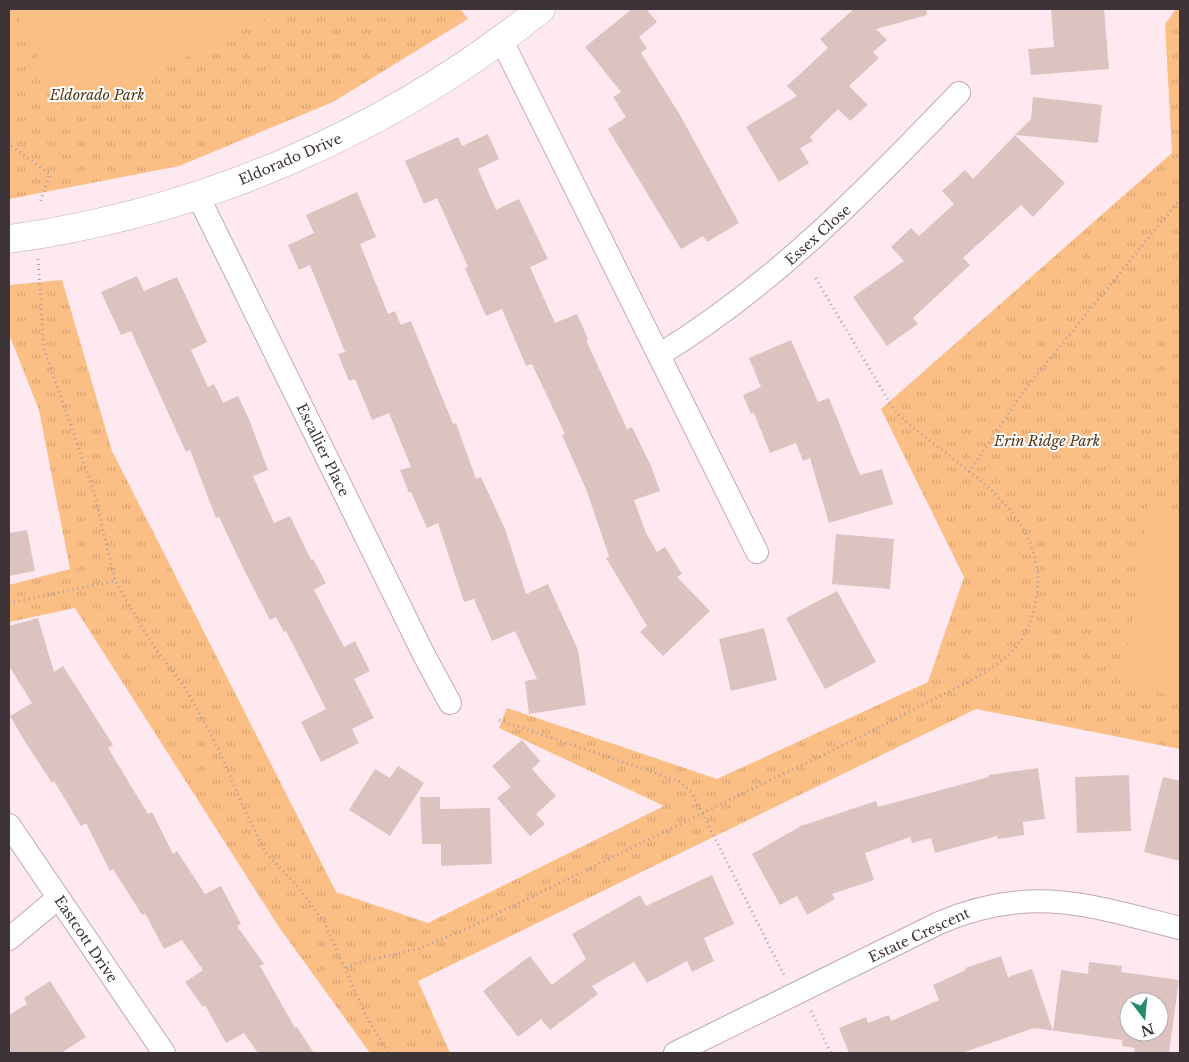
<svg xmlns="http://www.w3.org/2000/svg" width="1189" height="1062" font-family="'Libre Baskerville',serif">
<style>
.park{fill:url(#park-tufts)}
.garden{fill:#fbbe85}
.building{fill:#dcc3bf;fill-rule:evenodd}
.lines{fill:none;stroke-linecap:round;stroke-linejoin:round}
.minor-casing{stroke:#c0a9b0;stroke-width:24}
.tertiary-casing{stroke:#c0a9b0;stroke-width:29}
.path{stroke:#ae9fa3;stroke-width:3;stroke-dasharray:1 4;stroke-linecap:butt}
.minor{stroke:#fff;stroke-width:22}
.tertiary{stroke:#fff;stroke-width:28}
.labels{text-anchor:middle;stroke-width:4;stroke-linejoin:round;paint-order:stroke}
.park-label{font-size:14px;font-style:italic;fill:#543515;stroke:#fff}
.street-label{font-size:14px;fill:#3e3437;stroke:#fff}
</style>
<defs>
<pattern id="park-tufts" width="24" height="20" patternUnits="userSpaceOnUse" patternTransform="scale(1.25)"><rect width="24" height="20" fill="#fbbe85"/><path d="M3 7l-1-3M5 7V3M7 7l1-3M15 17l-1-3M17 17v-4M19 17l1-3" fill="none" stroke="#d8a473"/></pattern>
</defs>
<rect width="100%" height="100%" fill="#fde9ef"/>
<!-- park -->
<g class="park">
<path d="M9,9H460L468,19L333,102L179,166L9,199Z"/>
<path d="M1176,9H1180V749L976,709L418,981L450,1053H370L279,927L75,608L9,622V585L70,569L39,410L9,334V285L62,280L112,451L336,892L428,923L664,806L499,728L507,708L717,779L928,682L964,577L881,409L1172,153L1165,24Z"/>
</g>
<!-- garden -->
<g class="garden">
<path d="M15,9H265L269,17L67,115Z"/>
<path d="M1149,506L1180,511V696L1122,687Z"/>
</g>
<!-- building -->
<g class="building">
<path d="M632,9H646L657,22L639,37L647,48L641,53L680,115L739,223L707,242L703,236L681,249L608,129L626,117L613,97L621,92L585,47Z"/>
<path d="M854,9H926L927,15L876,29L887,40L873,52L879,58L849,86L868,105L850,121L838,109L810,137L813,141L800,148L809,163L779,182L746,127L797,96L787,86L828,48L820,39Z"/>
<path d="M1051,9H1104L1109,69L1031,75L1028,49L1054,47Z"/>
<path d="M1033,97L1102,105L1098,143L1015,135L1031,119Z"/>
<path d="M488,134L499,159L478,169L496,210L519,199L548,259L530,267L555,323L577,314L588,339L586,340L627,429L632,427L651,466L660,491L634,500L646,533L657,552L665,547L682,574L677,577L710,611L663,656L640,632L647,626L606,558L609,556L586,489L562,435L565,434L532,364L526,366L502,309L486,316L465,268L468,267L437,198L424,204L405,161L458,137L462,146Z"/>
<path d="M1015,135L1065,183L1033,217L1021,205L963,258L970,265L913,318L918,324L887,346L853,297L904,261L891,247L911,228L919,236L954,204L942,191L965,170L973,179Z"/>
<path d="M357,192L376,237L360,244L388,314L395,311L401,325L411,321L453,424L456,423L476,479L481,477L505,529L526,594L548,584L578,650L586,705L529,714L525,681L537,679L515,631L492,641L474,599L464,602L438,523L427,528L411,492L409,493L400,470L411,467L389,413L372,420L355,379L349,381L338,354L345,352L310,265L299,270L288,245L314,233L306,215Z"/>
<path d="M137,276L144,291L177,277L207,342L191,350L208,387L214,384L223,403L238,396L249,419L268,470L253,476L274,523L290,516L311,560L313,559L326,583L314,590L344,647L355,641L370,671L354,679L374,718L352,729L359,743L321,762L301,722L326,709L286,631L284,632L276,617L270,620L245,572L219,517L216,518L190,450L186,452L131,331L121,335L101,292Z"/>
<path d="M791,340L818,402L829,398L860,475L882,469L893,504L829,523L810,458L803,461L796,443L770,453L754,413L751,414L743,395L761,387L749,358Z"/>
<path d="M27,530L35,571L9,576V533Z"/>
<path d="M836,534L894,539L890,589L832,584Z"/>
<path d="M837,591L876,662L825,689L786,618Z"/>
<path d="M38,618L54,672L63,666L113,745L108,748L148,814L152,812L173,854L177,851L205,894L221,886L241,924L237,926L264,964L260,966L295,1028L297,1027L314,1053H258L244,1033L226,1043L205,1005L203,1007L185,982L203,970L182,940L164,949L145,913L142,915L113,869L110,871L86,823L81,826L54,781L52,783L24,740L10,716L32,703L9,666V626Z"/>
<path d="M764,628L777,680L731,691L719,639Z"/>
<path d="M522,740L540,761L532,769L556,796L536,814L545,824L530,836L497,798L511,787L492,766Z"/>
<path d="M398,766L424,783L390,836L349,810L375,769L390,778Z"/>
<path d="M1038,768L1045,819L1023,822L1024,835L998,839L997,836L935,853L931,838L912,843L910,837L865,853L874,880L832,894L835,899L807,915L797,896L780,905L752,854L801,826L876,801L878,807L989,777V775Z"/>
<path d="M1129,775L1131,831L1077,833L1075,777Z"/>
<path d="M1163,777L1180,781V861L1144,852Z"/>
<path d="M420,797H440V809L490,808L492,864L441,866V844H422Z"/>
<path d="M712,875L734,924L704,938L714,961L692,972L687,961L647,983L634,962L592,986L598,994L550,1030L541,1019L518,1037L483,991L530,956L552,985L586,959L572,934L640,895L646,906Z"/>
<path d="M1001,956L1008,977L1032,969L1053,1031L1061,970L1088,974L1089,962L1122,966L1121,972L1179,980L1169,1053H1134L1135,1048L1122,1046V1040L1034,1028L962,1053H849L839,1028L866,1017L868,1023L889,1015L891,1021L939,1000L933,985L966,970L965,968ZM1129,1002H1159V1032H1129Z"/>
<path d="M50,981L86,1037L61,1053H9V1015L27,1004L24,998Z"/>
</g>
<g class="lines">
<defs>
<g id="minor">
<path d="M501,39L757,552"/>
<path d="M198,196L424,655L450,703"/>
<path d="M659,355C775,284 865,191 959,93"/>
<path d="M9,825L164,1053"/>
<path d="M9,939L58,898"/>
<path d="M675,1053L939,923C1030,884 1089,905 1180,928"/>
</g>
<path id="tertiary" d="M9,239C204,212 388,132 541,9"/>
</defs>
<!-- minor casing -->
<use href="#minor" class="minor-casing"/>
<!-- tertiary casing -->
<use href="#tertiary" class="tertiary-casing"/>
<!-- path -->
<g class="path">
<path d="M9,142L11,146L50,174L40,202"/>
<path d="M38,259L44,349L94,492L115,581L152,644L187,691L219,750L244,809L266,853L299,888L324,922L365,1014L388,1053"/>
<path d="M969,472L1023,392L1180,199"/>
<path d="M9,603L115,581"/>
<path d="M499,720L655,773L680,782L692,793L784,975"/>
<path d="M346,968L356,963L417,949L464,930C553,886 642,843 731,799C793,769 856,740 918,707C948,691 999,671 1019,643C1033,623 1042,588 1036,563C1021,491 941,458 894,410L815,277"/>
<path d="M811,1011L831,1053"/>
</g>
<!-- minor -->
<use href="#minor" class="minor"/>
<!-- tertiary -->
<use href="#tertiary" class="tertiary"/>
</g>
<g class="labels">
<!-- park labels -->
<g class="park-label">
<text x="97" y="100">Eldorado Park</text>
<text x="1047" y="446">Erin Ridge Park</text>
</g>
<!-- street labels -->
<g class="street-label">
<text transform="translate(290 159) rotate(-23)" y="5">Eldorado Drive</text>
<text transform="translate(818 235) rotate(-42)" y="5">Essex Close</text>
<text transform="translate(323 450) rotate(64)" y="5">Escallier Place</text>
<text transform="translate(919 935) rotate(-25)" y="5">Estate Crescent</text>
<text transform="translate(86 939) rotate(56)" y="5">Eastcott Drive</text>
</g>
</g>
<!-- border -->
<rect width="1189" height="1062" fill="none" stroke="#3e3437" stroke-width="20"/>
<!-- north arrow -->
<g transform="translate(1144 1017) rotate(164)"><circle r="24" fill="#ffffff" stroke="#b2aeaf"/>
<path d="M0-4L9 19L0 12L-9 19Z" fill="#258c68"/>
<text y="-8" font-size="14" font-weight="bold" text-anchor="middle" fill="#3e3437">N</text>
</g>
</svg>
